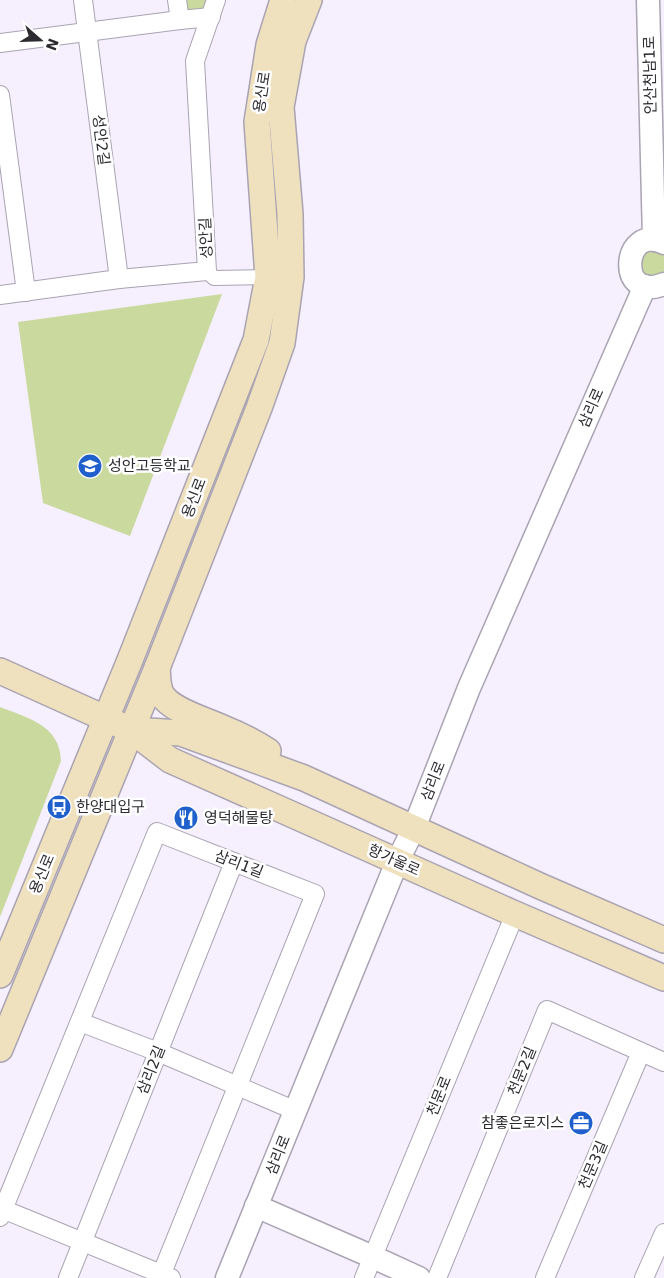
<svg xmlns="http://www.w3.org/2000/svg" width="664" height="1278" font-family="'DejaVu Sans','Noto Sans KR',sans-serif">
<style>
.green{fill:#cad99e}
.lines{fill:none;stroke-linecap:round;stroke-linejoin:round}
.pedestrian-casing{stroke:#a9a3b2;stroke-width:16}
.minor-casing{stroke:#a9a3b2;stroke-width:20}
.tertiary-casing{stroke:#a9a3b2;stroke-width:25}
.secondary-casing{stroke:#a9a3b2;stroke-width:28}
.pedestrian{stroke:#fff;stroke-width:14}
.minor{stroke:#fff;stroke-width:18}
.tertiary{stroke:#fff;stroke-width:22}
.secondary{stroke:#f0e1be;stroke-width:25}
.labels{text-anchor:middle;stroke-width:5;stroke-linejoin:round;paint-order:stroke}
.street-label{font-size:15px;fill:#2c2a2f;stroke:#fff}
.poi-label{font-size:15px;fill:#2c2a2f;stroke:#fff;text-anchor:start}
</style>
<rect width="100%" height="100%" fill="#f5effe"/>
<!-- green -->
<g class="green">
<path d="M185,0H211L208,10L187,11Z"/>
<path d="M649,249L662,253L664,255V272L656,278L643,275L639,258Z"/>
<path d="M222,294L130,536L43,503L18,322Z"/>
<path d="M0,707C28,718 60,725 61,761L0,917Z"/>
</g>
<g class="lines">
<defs>
<path id="pedestrian" d="M207,271L214,278L268,277"/>
<g id="minor">
<path d="M83,0L119,279"/>
<path d="M177,0L180,20"/>
<path d="M0,43L180,20L211,17"/>
<path d="M0,95L26,292"/>
<path d="M0,295L119,279L207,271L195,61L216,0"/>
<path d="M80,1022L158,1052L296,1111"/>
<path d="M0,1208L171,1278"/>
<path d="M0,1217L157,832L315,894L160,1278"/>
<path d="M68,1278L234,862"/>
<path d="M364,1278L515,914"/>
<path d="M437,1278L547,1010L664,1062"/>
<path d="M545,1278L641,1052"/>
<path d="M644,1278L664,1233"/>
</g>
<g id="tertiary">
<path d="M648,0L654,240"/>
<path d="M664,243C622,222 616,304 664,284"/>
<path d="M256,1206L373,1257L419,1278"/>
<path d="M227,1278L397,862L414,828L469,688L645,286"/>
</g>
<g id="secondary">
<path d="M157,668C158,676 157,687 162,695C172,711 206,720 223,728C238,734 254,742 268,751"/>
<path d="M0,671L131,730L170,760L515,914L664,978"/>
<path d="M131,730L181,733L304,778L540,886L664,940"/>
<path d="M0,975L130,660L256,340L268,277L257,122L269,45L283,0"/>
<path d="M0,1049L157,668L259,408L282,343L291,277L290,214L281,107L293,41L309,0"/>
</g>
</defs>
<!-- pedestrian casing -->
<use href="#pedestrian" class="pedestrian-casing"/>
<!-- minor casing -->
<use href="#minor" class="minor-casing"/>
<!-- tertiary casing -->
<use href="#tertiary" class="tertiary-casing"/>
<!-- secondary casing -->
<use href="#secondary" class="secondary-casing"/>
<!-- pedestrian -->
<use href="#pedestrian" class="pedestrian"/>
<!-- minor -->
<use href="#minor" class="minor"/>
<!-- tertiary -->
<use href="#tertiary" class="tertiary"/>
<!-- secondary -->
<use href="#secondary" class="secondary"/>
</g>
<!-- icons -->
<defs>
<symbol id="school-disc" viewBox="-11 -11 22 22"><circle r="9.5" fill="#1f60cc" stroke="#fff"/><path d="M0-5L7-2L0 1L-7-2ZM-4 1L0 2.5L4 1V4Q0 6-4 4Z" fill="#fff"/></symbol>
<symbol id="bus-disc" viewBox="-11 -11 22 22"><circle r="9.5" fill="#1f60cc" stroke="#fff"/><path d="M-5-6H5V4H4V6H2V4H-2V6H-4V4H-5ZM-3.5-4V0h7V-4ZM-3.5 1.2v1.5H-2V1.2ZM2 1.2v1.5H3.5V1.2Z" fill="#fff"/></symbol>
<symbol id="restaurant-disc" viewBox="-11 -11 22 22"><circle r="9.5" fill="#1f60cc" stroke="#fff"/><path d="M-5-6h1v4h1v-4h1v4h1v-4h1v5L-1.5 .5V6h-2V.5L-5-1ZM5-6V6H3V1.5H1.5Q1.5-4 5-6Z" fill="#fff"/></symbol>
<symbol id="office-disc" viewBox="-11 -11 22 22"><circle r="9.5" fill="#1f60cc" stroke="#fff"/><path d="M-6-3h4V-5.5h4V-3h4V5H-6ZM-1-4.5V-3h2v-1.5ZM-6 0V1H6V0Z" fill="#fff"/></symbol>
</defs>
<g fill-rule="evenodd">
<use href="#school-disc" x="76" y="452" width="28" height="28"/>
<use href="#bus-disc" x="45" y="793" width="28" height="28"/>
<use href="#restaurant-disc" x="172" y="804" width="28" height="28"/>
<use href="#office-disc" x="567" y="1109" width="28" height="28"/>
</g>
<g class="labels">
<!-- street labels -->
<g class="street-label">
<text transform="translate(650 75) rotate(-91)" y="5">안산천남1로</text>
<text transform="translate(262 92) rotate(-81)" y="5">용신로</text>
<text transform="translate(101 140) rotate(83)" y="5">성안2길</text>
<text transform="translate(206 238) rotate(-93)" y="5">성안길</text>
<text transform="translate(591 408) rotate(-66)" y="5">삼리로</text>
<text transform="translate(194 498) rotate(-69)" y="5">용신로</text>
<text transform="translate(433 781) rotate(-68)" y="5">삼리로</text>
<text transform="translate(394 860) rotate(24)" y="5">항가울로</text>
<text transform="translate(239 864) rotate(21)" y="5">삼리1길</text>
<text transform="translate(42 874) rotate(-67)" y="5">용신로</text>
<text transform="translate(151 1070) rotate(-68)" y="5">삼리2길</text>
<text transform="translate(522 1071) rotate(-68)" y="5">천문2길</text>
<text transform="translate(439 1096) rotate(-68)" y="5">천문로</text>
<text transform="translate(278 1155) rotate(-68)" y="5">삼리로</text>
<text transform="translate(593 1165) rotate(-67)" y="5">천문3길</text>
</g>
<!-- poi labels -->
<g class="poi-label">
<text x="108" y="471">성안고등학교</text>
<text x="76" y="812">한양대입구</text>
<text x="204" y="823">영덕해물탕</text>
<text x="564" y="1128" text-anchor="end">참좋은로지스</text>
</g>
</g>
<!-- north arrow -->
<g transform="translate(40 40) rotate(110)" stroke="#ffffff" stroke-width="4" paint-order="stroke">
<path d="M0-4L9 19L0 12L-9 19Z" fill="#2c2a2f"/>
<text y="-8" font-size="14" font-weight="bold" text-anchor="middle" fill="#2c2a2f">N</text>
</g>
</svg>
